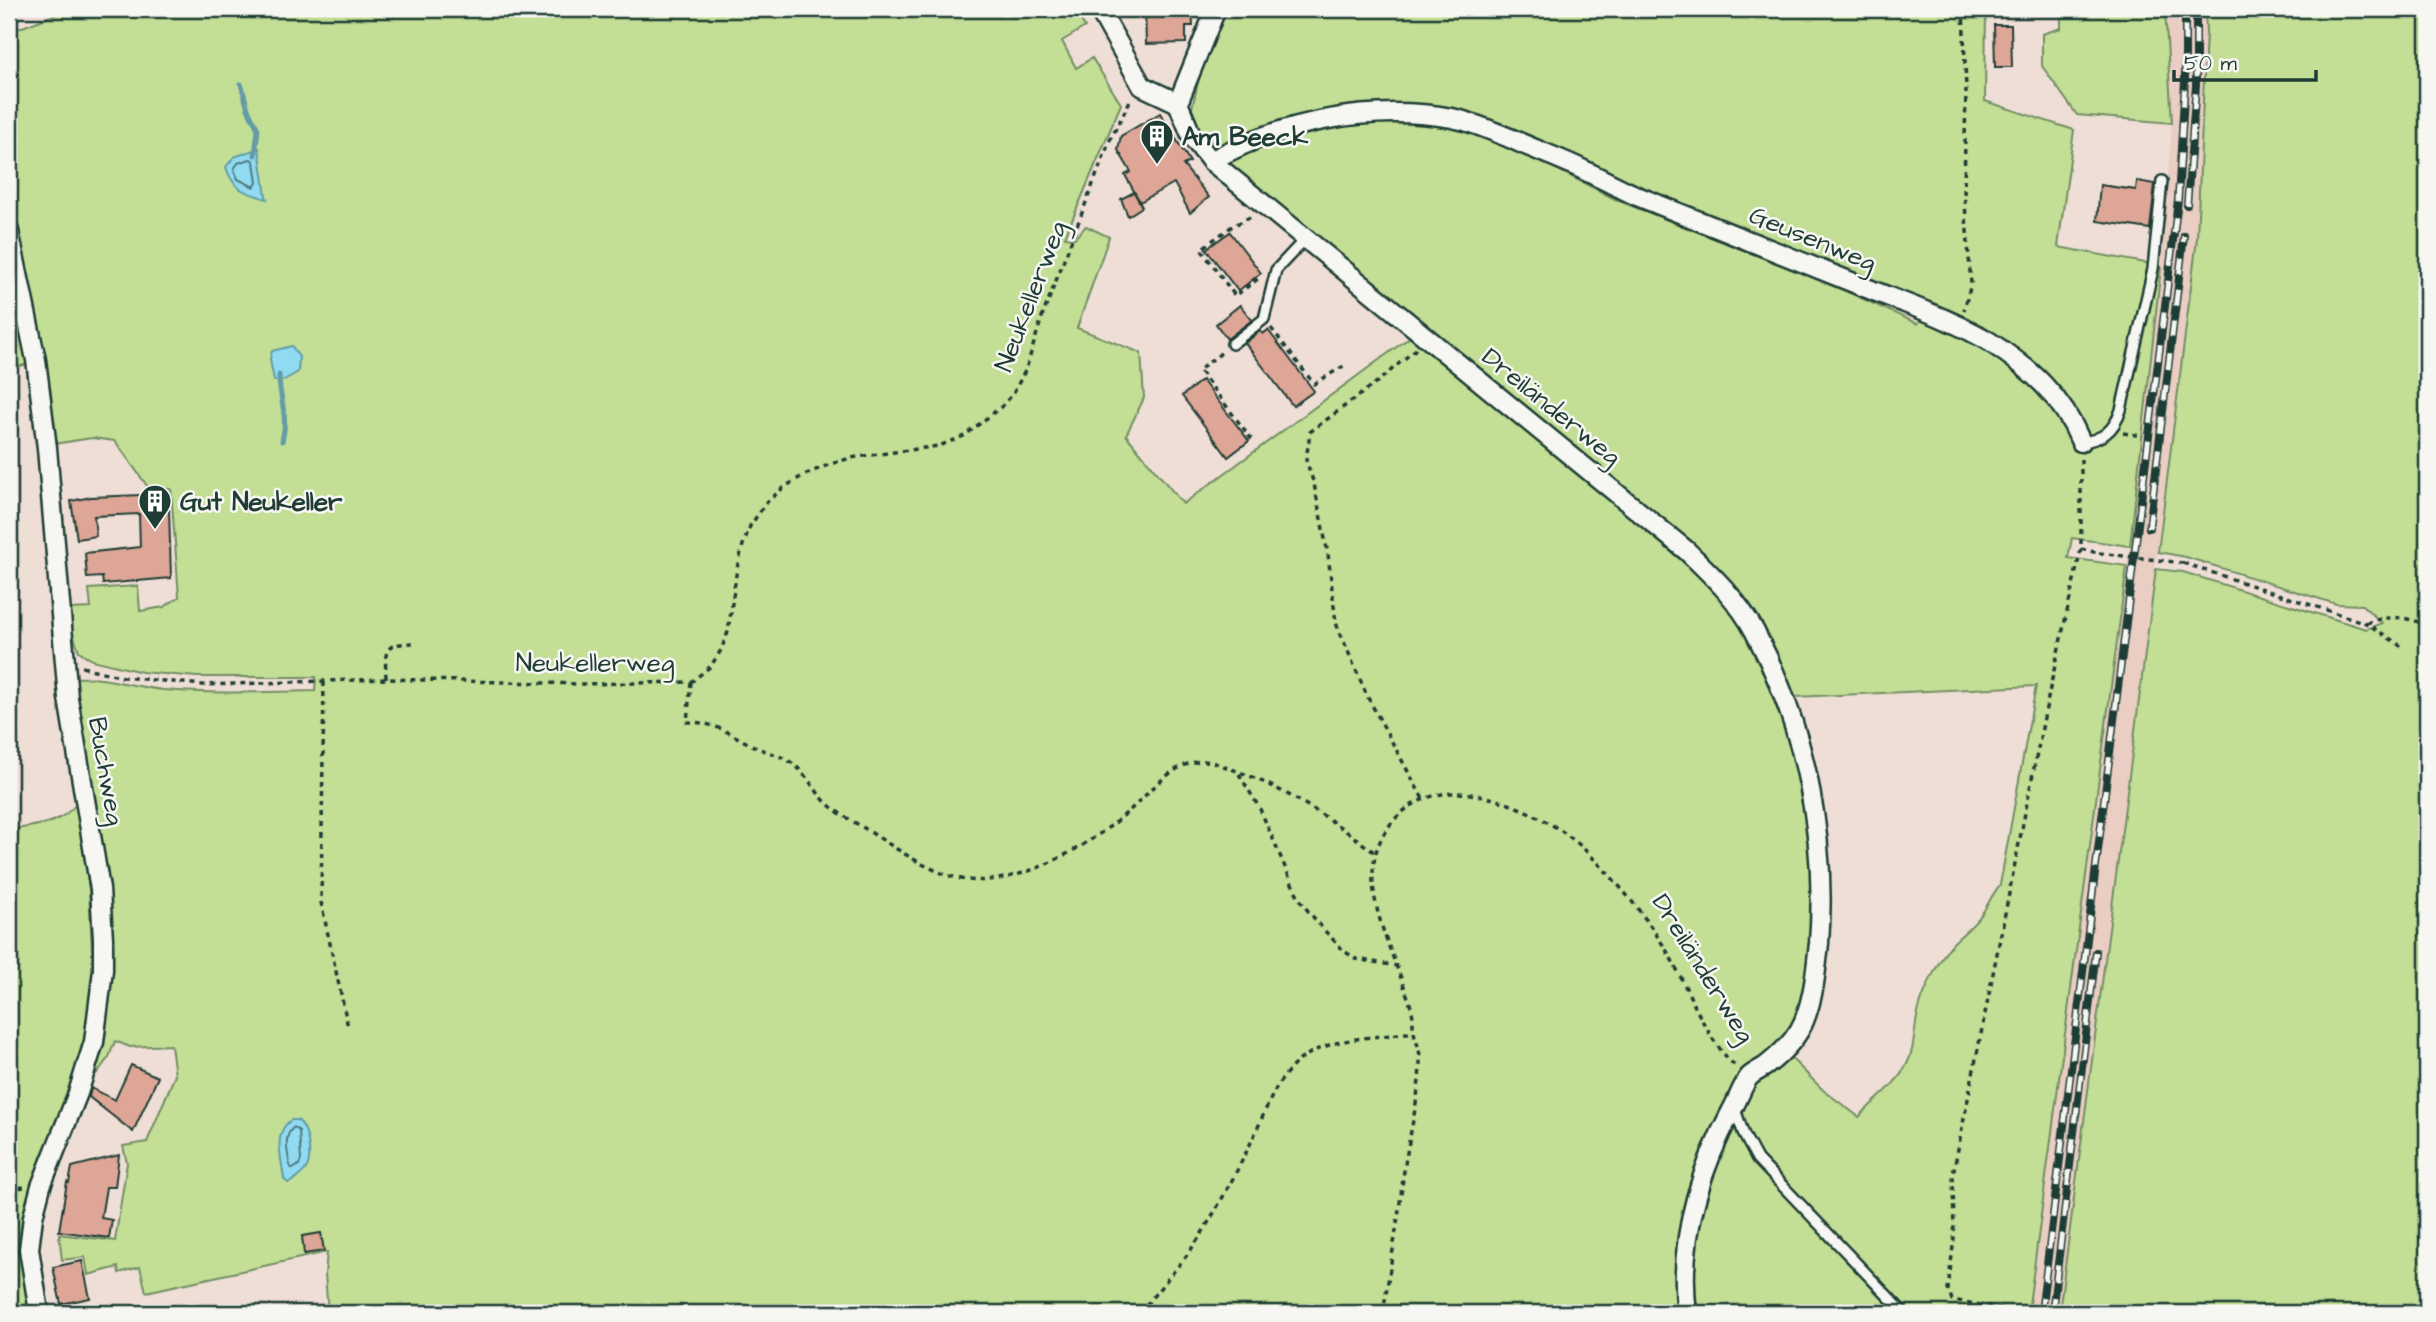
<svg xmlns="http://www.w3.org/2000/svg" width="2436" height="1322" font-family="'Architects Daughter',sans-serif">
<style>
.built{fill:#eacdc3}
.green{fill:#c3de95;stroke:#718e64;stroke-width:2}
.water{fill:#91dbf2;stroke:#639ca6;stroke-width:2}
.lines{fill:none;stroke-linecap:round;stroke-linejoin:round}
.shore{stroke:#4d7c80;stroke-width:2}
.stream{stroke:#639ca6;stroke-width:5}
.building{fill:#dea696;stroke:#1f3d34;stroke-width:2}
.lane-casing{stroke:#1f3d34;stroke-width:14}
.street-casing{stroke:#1f3d34;stroke-width:23}
.path{stroke:#1f3d34;stroke-width:3.5;stroke-dasharray:5 5;stroke-linecap:butt}
.lane{stroke:#f6f6f2;stroke-width:9}
.street{stroke:#f6f6f2;stroke-width:18}
.rail-casing{stroke:#1f3d34;stroke-width:8}
.rail{stroke:#f6f6f2;stroke-width:5;stroke-dasharray:16;stroke-linecap:butt}
.path-bridge{stroke:#1f3d34;stroke-width:3.5;stroke-dasharray:5 5;stroke-linecap:butt}
.labels{text-anchor:middle;stroke-width:5;stroke-linejoin:round;paint-order:stroke}
.poi-label{font-size:26px;font-weight:bold;fill:#1f3d34;stroke:#f6f6f2;text-anchor:start}
.street-label{font-size:26px;fill:#1f3d34;stroke:#f6f6f2}
</style>
<rect width="100%" height="100%" fill="#efded6"/>
<filter id="ink" filterUnits="userSpaceOnUse"><feTurbulence type="fractalNoise" baseFrequency=".0143" numOctaves="2"/><feDisplacementMap in="SourceGraphic" scale="14" xChannelSelector="R" yChannelSelector="G"/><feConvolveMatrix kernelMatrix="1 2 1 2 8 2 1 2 1" color-interpolation-filters="sRGB"/></filter>
<g filter="url(#ink)">
<!-- built -->
<path class="built" d="M2165,9H2205L2206,31L2197,238L2059,1313H2028L2130,546L2161,267L2172,123Z"/>
<!-- green -->
<g class="green">
<path d="M70,9H1092L1079,17L1085,27L1062,41L1076,68L1092,58L1121,104L1065,237L1075,238L1086,226L1109,237L1077,328L1141,353L1144,398L1126,435L1183,504L1413,335L1476,385L1681,560L1722,597L1750,633L1778,696L1800,767L1813,853L1814,924L1810,982L1799,1019L1776,1051L1755,1065L1763,1079L1788,1055L1823,1090L1859,1117C1875,1099 1895,1087 1906,1066C1916,1048 1913,1028 1919,1009C1924,990 1940,957 1953,943C1963,933 1976,924 1983,912C1989,903 1992,894 2000,885L2036,686L1795,697L1760,623L1734,585L1694,545L1423,321L1226,166L1231,157L1278,137L1352,122L1417,119L1466,126L1521,151L1619,201L1828,283L1918,324L1928,307L1625,187L1526,136L1466,115L1416,109L1350,112L1275,123L1219,145L1213,144L1197,129L1191,112L1206,49L1224,9H1986L1985,101L2074,130L2058,247L2151,264L2126,385L2111,422L2121,423L2132,384L2156,265L2161,267L2130,546L2072,538L2068,558L2127,566L2028,1313H328L325,1274L327,1252L146,1292L140,1267L119,1273L118,1267L88,1275L85,1257L62,1260L59,1234L115,1241L127,1163L123,1146L147,1142L175,1075L171,1045L130,1047L115,1041L109,1057L82,1093L102,1030L107,971V912L110,904L74,690L77,678C106,676 133,687 163,690C213,694 264,692 315,691L316,677H197L142,672L92,660L79,651L72,631L71,609L91,608L89,589L138,586L140,611L164,607L179,597L171,489L150,490L115,441L92,438L53,444L41,359L9,205V32Z"/>
<path d="M2061,9H2165L2172,123L2077,115L2042,66V34L2061,28Z"/>
<path d="M2205,9H2427V1313H2059L2156,569L2183,572L2366,629L2382,623L2362,605L2336,604L2186,557L2158,552L2197,238L2206,31Z"/>
<path d="M9,261L28,364L9,369Z"/>
<path d="M77,803L89,889L93,972L86,1039L80,1071L37,1186V1313H9V830C36,825 59,826 77,803Z"/>
</g>
<!-- water -->
<g class="water">
<path d="M259,148L266,196L267,199C244,192 234,191 226,167L234,157Z"/>
<path d="M292,346L299,357L298,372L284,380L274,381L270,359L272,351Z"/>
<path d="M291,1120H297C308,1126 313,1158 306,1169C302,1174 294,1181 288,1183L284,1179C282,1159 272,1133 291,1120Z"/>
</g>
<g class="lines">
<!-- shore -->
<g class="shore">
<path d="M250,159L254,161L257,183L254,187L238,179L234,169L238,163Z"/>
<path d="M294,1127L299,1131L301,1160L299,1165L293,1169L290,1166C288,1153 282,1136 294,1127Z"/>
</g>
<!-- stream -->
<g class="stream">
<path d="M241,84L248,109L258,129L255,155"/>
<path d="M279,375C279,401 289,413 282,441"/>
</g>
</g>
<!-- building -->
<g class="building">
<path d="M1145,9H1192L1193,26H1186V43L1146,44Z"/>
<path d="M1994,25H2011L2012,67H1995Z"/>
<path d="M1160,113L1190,162L1183,165L1209,197L1190,213L1174,183L1140,202L1125,175L1131,172L1118,150L1121,136Z"/>
<path d="M2137,181L2155,184L2150,229L2097,221L2100,185L2136,190Z"/>
<path d="M1134,192L1142,207L1128,216L1121,199Z"/>
<path d="M1230,232L1261,273L1238,291L1206,249Z"/>
<path d="M1240,305L1252,320L1227,339L1216,324Z"/>
<path d="M1268,330L1314,391L1293,406L1245,343L1260,331L1263,334Z"/>
<path d="M1202,380L1249,441L1228,457L1182,396Z"/>
<path d="M167,494V510H169L171,578L103,584L102,577L87,578L85,553L140,547L139,514L94,516L96,536L77,539L71,501L91,497Z"/>
<path d="M131,1065L158,1077L133,1132L89,1097L91,1088L115,1100Z"/>
<path d="M119,1155L115,1187H106L101,1218L112,1220L109,1238L59,1231L67,1182L69,1183L72,1167Z"/>
<path d="M321,1233L324,1251L304,1254L302,1236Z"/>
<path d="M82,1261L90,1298L61,1304L53,1267Z"/>
</g>
<g class="lines">
<defs>
<g id="lane">
<path d="M1232,344L1264,319L1276,270L1305,239"/>
<path d="M2081,442C2102,440 2114,431 2121,410L2153,269L2162,181"/>
<path d="M1735,1109L1744,1135L1757,1159L1904,1313"/>
</g>
<g id="street">
<path d="M1099,9L1142,86L1178,103L1192,137L1211,161L1687,551C1713,576 1738,600 1755,632C1805,727 1827,836 1819,943C1816,970 1814,996 1804,1021C1797,1038 1781,1054 1767,1065C1762,1069 1754,1072 1749,1077C1742,1086 1738,1100 1732,1110C1699,1172 1678,1243 1687,1313"/>
<path d="M1178,103L1216,9"/>
<path d="M1211,161C1281,121 1372,104 1452,118C1473,122 1492,131 1512,139C1531,148 1551,155 1571,164C1593,174 1615,186 1637,196C1714,227 1792,258 1869,289C1906,304 1956,321 1990,342C2031,369 2062,396 2081,442"/>
<path d="M9,231L36,360L47,448L68,698L100,889L103,939V970L94,1042L78,1093L41,1186L33,1217L29,1249L39,1312"/>
</g>
</defs>
<!-- lane casing -->
<use href="#lane" class="lane-casing"/>
<!-- street casing -->
<use href="#street" class="street-casing"/>
<!-- path -->
<g class="path">
<path d="M1963,9L1966,89L1964,190L1971,284L1964,310"/>
<path d="M1250,217L1231,227L1201,249L1235,296L1259,278"/>
<path d="M1271,328L1314,384L1347,364"/>
<path d="M1416,349L1381,379L1310,432L1306,460L1314,484L1328,554L1336,623L1367,696L1423,799"/>
<path d="M1221,353L1199,370L1253,441"/>
<path d="M2123,433L2143,436"/>
<path d="M2081,459V549L2099,553"/>
<path d="M2183,563L2366,623L2401,646"/>
<path d="M2366,623C2391,615 2403,616 2427,625"/>
<path d="M82,667L123,677L202,685L386,679L580,684L691,682L711,666L721,650L728,632L737,568L743,545L750,526L766,503L783,488L804,475L828,465L850,458L939,446L964,436L1002,406L1013,394L1026,369L1042,317L1110,140L1132,97"/>
<path d="M386,678C385,649 383,644 414,643"/>
<path d="M324,682L321,902L348,1027"/>
<path d="M691,682L687,722C719,722 733,737 760,749C773,754 788,758 798,768C809,779 817,794 829,805C839,814 853,821 864,828C893,846 933,876 968,880C1022,886 1092,844 1130,810C1151,791 1173,762 1203,761C1212,761 1221,765 1229,768C1282,787 1331,818 1375,853"/>
<path d="M1239,774L1260,809L1294,888L1304,906L1324,930L1344,951L1356,959L1397,966"/>
<path d="M9,1189L24,1187"/>
<path d="M2036,1308L2023,1306L2022,1312L1952,1300L1948,1289L1954,1238L1953,1174L2050,688L2081,549"/>
<path d="M1140,1313C1161,1285 1188,1258 1205,1228C1223,1198 1239,1168 1253,1138C1267,1109 1276,1076 1304,1057C1334,1036 1379,1038 1413,1032"/>
<path d="M1383,1313C1390,1268 1398,1222 1403,1178C1408,1139 1419,1102 1420,1063C1420,1046 1417,1046 1414,1032C1412,1026 1414,1019 1412,1011C1396,950 1340,870 1400,814C1415,801 1432,794 1452,793C1496,792 1554,820 1585,850C1616,880 1646,916 1668,953C1690,991 1703,1035 1735,1066"/>
</g>
<!-- lane -->
<use href="#lane" class="lane"/>
<!-- street -->
<use href="#street" class="street"/>
<defs>
<g id="rail">
<path d="M2187,205L2196,85V9"/>
<path d="M2149,528L2184,236"/>
<path d="M2041,1313L2178,200L2185,80V9"/>
<path d="M2052,1313L2096,952"/>
</g>
</defs>
<!-- rail casing -->
<use href="#rail" class="rail-casing"/>
<!-- rail -->
<use href="#rail" class="rail"/>
<!-- path-bridge -->
<path class="path-bridge" d="M2099,553L2183,563"/>
</g>
</g>
<!-- icons -->
<defs>
<symbol id="building-pin" viewBox="-11 -11 22 30"><path d="M0 17L-7.5 6A9.5 9.5 0 1 1 7.5 6Z" fill="#1f3d34" stroke="#f6f6f2"/><path d="M-4-6H4V6H1V3H-1V6H-4ZM-2.5-4.3h1.7v1.8h-1.7ZM.8-4.3h1.7v1.8H.8ZM-2.5-1h1.7V.8h-1.7ZM.8-1h1.7V.8H.8Z" fill="#fff"/></symbol>
</defs>
<g fill-rule="evenodd">
<use href="#building-pin" x="1138" y="117" width="38" height="52"/>
<use href="#building-pin" x="136" y="482" width="38" height="52"/>
</g>
<g class="labels">
<!-- poi labels -->
<g class="poi-label">
<text x="1182" y="145">Am Beeck</text>
<text x="180" y="510">Gut Neukeller</text>
</g>
<!-- street labels -->
<g class="street-label">
<text transform="translate(1813 238) rotate(22)" y="9">Geusenweg</text>
<text transform="translate(1030 296) rotate(-69)" y="9">Neukellerweg</text>
<text transform="translate(1552 406) rotate(39)" y="9">Dreiländerweg</text>
<text x="595" y="671">Neukellerweg</text>
<text transform="translate(107 771) rotate(80)" y="9">Buchweg</text>
<text transform="translate(1704 968) rotate(58)" y="9">Dreiländerweg</text>
</g>
</g>
<!-- margin -->
<rect width="2436" height="1322" fill="none" stroke="#f6f6f2" stroke-width="35"/>
<rect x="18" y="18" width="2401" height="1287" fill="none" stroke="#1f3d34" stroke-width="2.5" filter="url(#ink)"/>
<!-- scale -->
<path d="M2174 70v10h142v-10" fill="none" stroke="#1f3d34" stroke-width="3.5"/>
<text x="2184" y="70" font-size="21" fill="#1f3d34" stroke="#f6f6f2" stroke-width="5" paint-order="stroke">50 m</text>
</svg>
